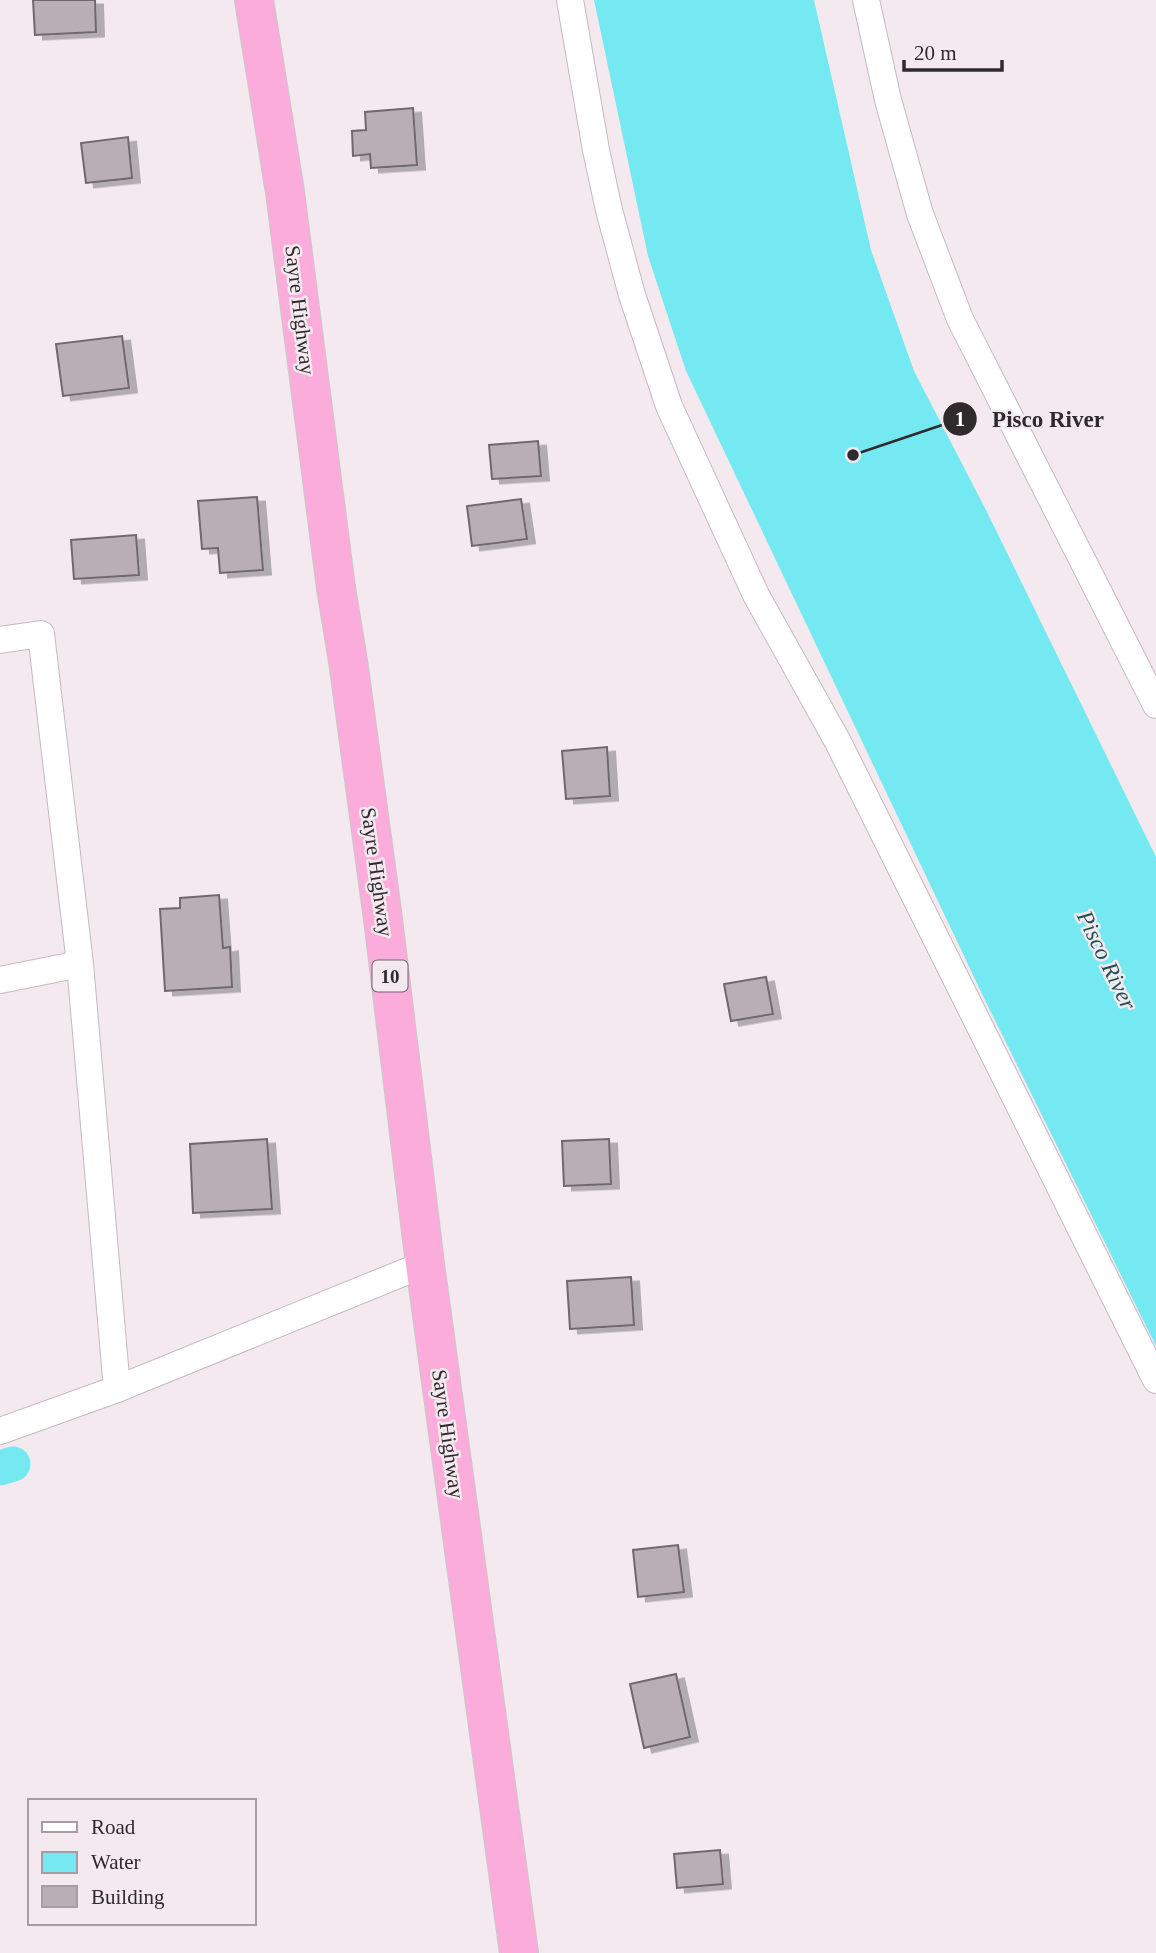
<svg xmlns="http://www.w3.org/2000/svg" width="1156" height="1953" font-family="Georgia,serif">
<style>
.water{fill:#75e9f2}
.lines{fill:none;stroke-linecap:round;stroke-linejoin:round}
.canal{stroke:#75e9f2;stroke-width:35}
.building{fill:#b8aeb3;stroke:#71686d;stroke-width:2;filter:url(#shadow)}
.minor-casing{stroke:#c4babf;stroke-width:28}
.trunk-casing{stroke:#c9c8c8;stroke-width:40}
.minor{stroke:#fff;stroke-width:26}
.trunk{stroke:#fcacdb;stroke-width:38}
.labels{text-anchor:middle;stroke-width:5;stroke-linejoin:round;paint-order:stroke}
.shield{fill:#f3e9ee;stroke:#6a6467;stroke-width:2}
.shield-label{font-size:19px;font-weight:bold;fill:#2f2b2d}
.street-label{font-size:21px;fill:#2f2b2d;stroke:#f3e9ee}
.water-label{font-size:23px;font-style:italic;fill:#1c5054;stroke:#f3e9ee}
.leader{fill:none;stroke:#2f2b2d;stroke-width:2.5}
.callout-dot{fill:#2f2b2d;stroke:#f3e9ee;stroke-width:2.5}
.mark-label{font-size:21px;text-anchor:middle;font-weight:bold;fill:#fff}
.callout-label{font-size:23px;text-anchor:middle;font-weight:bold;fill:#2f2b2d;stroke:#f3e9ee;stroke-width:5;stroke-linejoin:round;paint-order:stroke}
</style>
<defs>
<filter id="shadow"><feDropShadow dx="8" dy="4.5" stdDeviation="0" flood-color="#0004"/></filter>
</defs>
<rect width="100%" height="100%" fill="#f3e9ee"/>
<!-- water -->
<path class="water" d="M594,0H814L871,250L914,371L987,512L1156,857V1346L984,998L686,371L648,256Z"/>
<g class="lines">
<!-- canal -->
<path class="canal" d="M0,1468L13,1464"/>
</g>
<!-- building -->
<g class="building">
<path d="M33,0H95L96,32L35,35Z"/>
<path d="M413,108L417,165L371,168L370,154L353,156L352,131L366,130L365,112Z"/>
<path d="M128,137L132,178L86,183L81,143Z"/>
<path d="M122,336L129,388L63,396L56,344Z"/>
<path d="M538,441L541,476L492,479L489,445Z"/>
<path d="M257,497L263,570L220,573L218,548L202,549L198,501Z"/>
<path d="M521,499L527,539L472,546L467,506Z"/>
<path d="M136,535L139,575L74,579L71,540Z"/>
<path d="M607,747L610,796L566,799L562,751Z"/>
<path d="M219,895L223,948L230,947L232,987L165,991L160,909L180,908V898Z"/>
<path d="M766,977L773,1014L731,1021L724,984Z"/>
<path d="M267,1139L272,1209L193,1213L190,1144Z"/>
<path d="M609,1139L611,1184L564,1186L562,1141Z"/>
<path d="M631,1277L634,1325L570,1329L567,1281Z"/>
<path d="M678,1545L684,1592L638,1597L633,1550Z"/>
<path d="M676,1674L690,1737L644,1748L630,1684Z"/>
<path d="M720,1850L723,1884L677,1888L674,1854Z"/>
</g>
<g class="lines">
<defs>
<g id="minor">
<path d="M570,0L596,150L609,210L632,295L669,406L756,595L838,742L1156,1380"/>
<path d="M866,0L888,100L920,214L960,319L1156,705"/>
<path d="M0,640L41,634L80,964L117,1389"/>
<path d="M0,980L80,964"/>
<path d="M0,1431L117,1389L425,1264"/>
</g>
<path id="trunk" d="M254,0L285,192L336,588L348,661L383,919L425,1264L519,1953"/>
</defs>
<!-- minor casing -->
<use href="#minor" class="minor-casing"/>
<!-- trunk casing -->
<use href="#trunk" class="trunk-casing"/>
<!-- minor -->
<use href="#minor" class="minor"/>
<!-- trunk -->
<use href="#trunk" class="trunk"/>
</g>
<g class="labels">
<!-- shield labels -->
<rect class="shield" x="372.5" y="960.5" width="35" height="31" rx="5"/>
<g class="shield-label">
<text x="390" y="983">10</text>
</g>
<!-- street labels -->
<g class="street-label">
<text transform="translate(300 310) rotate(83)" y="7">Sayre Highway</text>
<text transform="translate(377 872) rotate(82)" y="7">Sayre Highway</text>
<text transform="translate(448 1434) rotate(82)" y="7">Sayre Highway</text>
</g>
<!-- water labels -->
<g class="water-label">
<text transform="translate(1107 960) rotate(64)" y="8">Pisco River</text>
</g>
</g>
<!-- callouts -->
<path class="leader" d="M853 455L960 419"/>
<g class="callout-dot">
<circle cx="853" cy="455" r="7"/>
<circle cx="960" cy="419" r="18"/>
</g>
<g class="mark-label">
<text x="960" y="426">1</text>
</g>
<g class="callout-label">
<text x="1048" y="427">Pisco River</text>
</g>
<!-- legend -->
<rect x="28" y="1799" width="228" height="126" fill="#f3e9ee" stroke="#a59da1" stroke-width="2"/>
<rect x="42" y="1822" width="35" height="10" fill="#ffffff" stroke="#a59da1" stroke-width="2"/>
<text x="91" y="1834" font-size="21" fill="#2f2b2d">Road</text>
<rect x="42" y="1852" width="35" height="21" fill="#75e9f2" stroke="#a59da1" stroke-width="2"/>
<text x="91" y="1869" font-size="21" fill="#2f2b2d">Water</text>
<rect x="42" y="1886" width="35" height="21" fill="#b8aeb3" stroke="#a59da1" stroke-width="2"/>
<text x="91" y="1904" font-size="21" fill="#2f2b2d">Building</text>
<!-- scale -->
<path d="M904 60v10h98v-10" fill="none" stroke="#2f2b2d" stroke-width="3.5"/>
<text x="914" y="60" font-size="21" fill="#2f2b2d" stroke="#f3e9ee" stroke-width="5" paint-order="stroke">20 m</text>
</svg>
